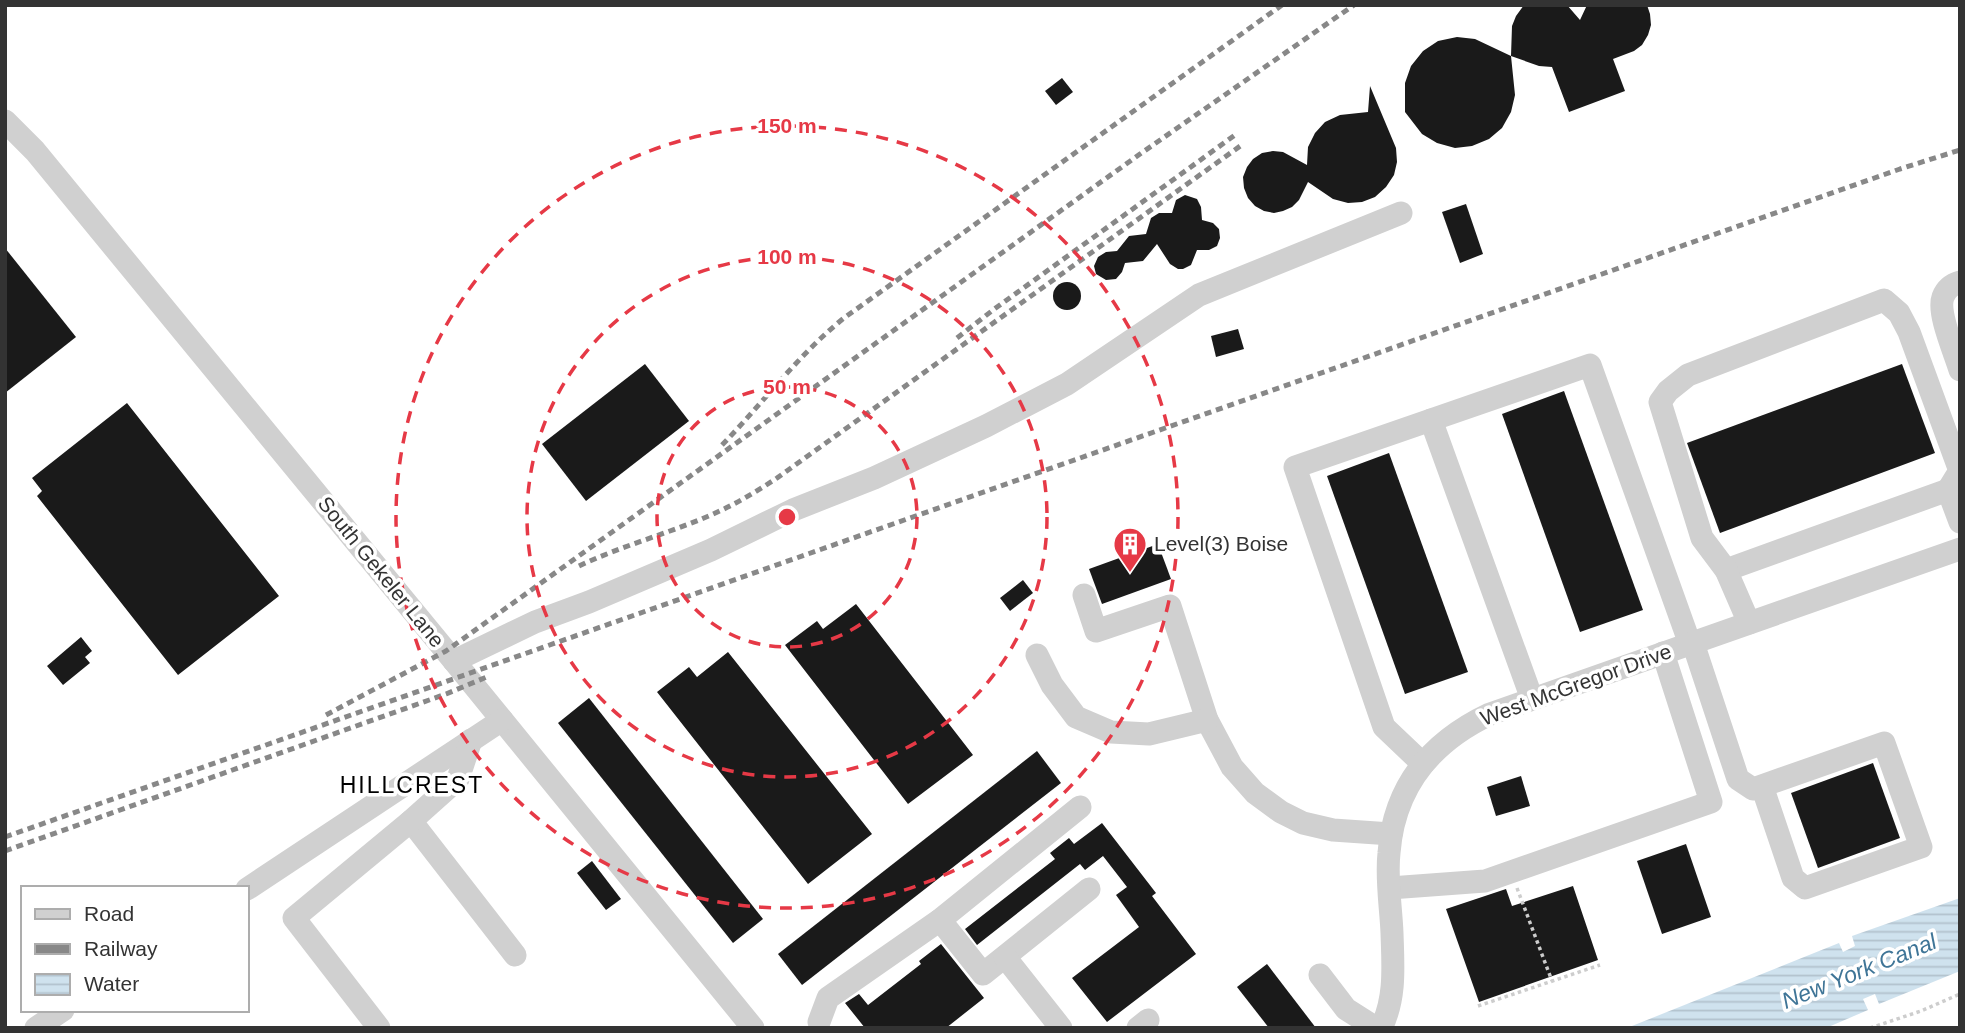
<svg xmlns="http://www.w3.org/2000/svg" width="1965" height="1033" font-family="Arial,sans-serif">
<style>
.water{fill:url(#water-rules)}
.building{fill:#1a1a1a}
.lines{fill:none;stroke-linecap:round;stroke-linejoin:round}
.path{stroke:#cdcdcd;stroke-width:3.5;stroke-dasharray:3.5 3.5;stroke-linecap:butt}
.minor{stroke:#d0d0d0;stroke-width:23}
.rail{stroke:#888;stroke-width:5;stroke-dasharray:7 5;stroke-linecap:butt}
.ring{fill:none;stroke:#e63946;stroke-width:3.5;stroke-dasharray:12 9}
.labels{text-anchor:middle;stroke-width:7;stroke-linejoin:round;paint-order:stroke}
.poi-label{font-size:21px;fill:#333;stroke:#fff;text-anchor:start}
.street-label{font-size:21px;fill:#333;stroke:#fff}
.neighbourhood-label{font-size:23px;letter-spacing:2px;fill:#000;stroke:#fff}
.water-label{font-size:23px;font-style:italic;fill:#3f7597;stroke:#fff}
.centre{fill:#e63946;stroke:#fff;stroke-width:3.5}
.ring-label{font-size:21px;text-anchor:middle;font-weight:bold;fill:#e63946;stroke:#fff;stroke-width:7;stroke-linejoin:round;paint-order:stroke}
</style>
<defs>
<pattern id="water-rules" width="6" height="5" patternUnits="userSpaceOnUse" patternTransform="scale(1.75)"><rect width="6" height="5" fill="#cfe2ee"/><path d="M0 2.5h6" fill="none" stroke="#b2c2cd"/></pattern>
</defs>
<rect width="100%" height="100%" fill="#fff"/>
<!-- water -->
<path class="water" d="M1960,898V971L1879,1004L1875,994L1863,999L1868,1010L1826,1028H1627L1839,943L1843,952L1855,946L1852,936Z"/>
<!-- building -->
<g class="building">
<path d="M1524,5H1567L1580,20L1587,5H1647L1650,14L1651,25L1648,35L1642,45L1634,51L1613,59L1625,91L1569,112L1552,67L1539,66L1511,56L1515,95L1511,112L1502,128L1489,139L1472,146L1455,148L1437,143L1422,134L1405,112V83L1411,66L1423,51L1438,41L1457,37L1475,39L1511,56L1512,26L1516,16Z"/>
<path d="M1062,78L1073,92L1056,105L1045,91Z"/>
<path d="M1370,86L1396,148L1397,162L1394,175L1386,187L1375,197L1362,202L1348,203L1333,199L1308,182L1299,200L1292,207L1283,211L1274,213L1264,211L1255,206L1248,198L1244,188L1243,177L1247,167L1253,159L1262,153L1273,151L1283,152L1307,165L1308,147L1315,133L1325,122L1340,115L1368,112Z"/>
<path d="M1185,195L1197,199L1201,207L1202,220L1213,223L1219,229L1220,238L1217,246L1209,250H1197L1191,265L1183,269H1178L1170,264L1157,244L1143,261L1125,263L1122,272L1116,279L1106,280L1096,274L1094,266L1098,257L1106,252L1117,251L1129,236L1146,234L1151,218L1159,213H1172L1176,200Z"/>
<path d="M1466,204L1483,254L1460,263L1442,212Z"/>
<path d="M5,248L76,337L5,393Z"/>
<circle cx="1067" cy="296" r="14"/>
<path d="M1238,329L1244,349L1216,357L1211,336Z"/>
<path d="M645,364L689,421L586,501L542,444Z"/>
<path d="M1902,364L1935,453L1720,533L1687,443Z"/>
<path d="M1564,391L1643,610L1580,632L1502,414Z"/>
<path d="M127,403L279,596L178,675L37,496L42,491L32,478Z"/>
<path d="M1389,453L1468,672L1405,694L1327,476Z"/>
<path d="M1158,544L1171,579L1102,604L1089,569Z"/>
<path d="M1023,580L1033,593L1010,611L1000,598Z"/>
<path d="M856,604L973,755L908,804L785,645L817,621L823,629Z"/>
<path d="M81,637L92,651L85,657L90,663L63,685L47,666Z"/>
<path d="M728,652L872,834L808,884L657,692L689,667L697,677Z"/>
<path d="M589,698L763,919L733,943L558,723Z"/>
<path d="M1037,751L1061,783L802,985L778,954Z"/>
<path d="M1873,763L1900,838L1818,868L1791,793Z"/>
<path d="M1521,776L1530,806L1496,816L1487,787Z"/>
<path d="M1102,823L1156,893L1152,896L1196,954L1107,1022L1072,978L1139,927L1116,895L1127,887L1103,856L1085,870L1080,864L977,945L965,929L1055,859L1050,853L1069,838L1074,844Z"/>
<path d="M1686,844L1711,917L1662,934L1637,861Z"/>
<path d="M592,861L621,899L606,910L577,873Z"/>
<path d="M1573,886L1598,960L1479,1002L1446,909L1506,889L1512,906Z"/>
<path d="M941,944L984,998L946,1028H865L845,1003L859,994L868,1005L921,964L919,961Z"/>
<path d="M1267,964L1316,1028H1269L1237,987Z"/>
</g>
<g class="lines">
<!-- path -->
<g class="path">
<path d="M1517,888L1552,981"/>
<path d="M1478,1006L1600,965"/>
<path d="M1870,1028L1921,1011L1960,994"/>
</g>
<!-- minor -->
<g class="minor">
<path d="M5,121L35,151L454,661L753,1028"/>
<path d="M1960,282C1953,284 1946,289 1943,297C1937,313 1955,353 1960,370"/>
<path d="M1431,420L1532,699"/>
<path d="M1956,477L1948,490L1960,522"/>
<path d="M1726,570L1948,490"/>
<path d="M1084,595L1096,631L1170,606L1207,720L1232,767L1255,793L1281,812L1303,823L1333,830L1391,834"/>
<path d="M1749,623L1726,570L1702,538L1660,402L1668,391L1688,375L1884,300L1899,313L1909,332L1960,471"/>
<path d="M1693,643L1738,779L1753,789L1884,743L1921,847L1805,888L1793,878L1762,786"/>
<path d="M1037,655L1052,685L1076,717L1111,732L1149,734L1207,720"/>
<path d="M454,661L535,622L589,602L711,550L793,510L874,478L986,426L1067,384L1199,295L1401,213"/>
<path d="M1423,764L1384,727L1295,467L1590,365L1690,644"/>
<path d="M411,821L515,955"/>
<path d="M1390,888L1485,881L1711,802L1663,653"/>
<path d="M247,889L502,720"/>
<path d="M940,920L983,974L1089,889"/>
<path d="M1005,957L1061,1028"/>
<path d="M1320,975L1346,1009L1376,1028"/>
<path d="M819,1022L828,998L940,920L1080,807"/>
<path d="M36,1028L63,1010"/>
<path d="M379,1028L294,918L411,821L458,779L471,740"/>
<path d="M1138,1028L1148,1020"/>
<path d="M1381,1028C1396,998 1393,966 1392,933C1391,907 1386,879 1389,853C1394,786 1431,742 1490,714L1960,549"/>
</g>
<!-- rail -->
<g class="rail">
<path d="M957,338L993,310L1235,135"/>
<path d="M722,445C763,403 798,355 844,318L1282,5"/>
<path d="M579,566C621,546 667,534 711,515C734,505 756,492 777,478L1243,144"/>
<path d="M326,715L446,651L1140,154L1354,5"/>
<path d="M5,837L1900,169L1960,150"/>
<path d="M5,851L446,694L489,676"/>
</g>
</g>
<!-- distance rings -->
<g class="ring">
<circle cx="787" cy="517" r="130"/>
<circle cx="787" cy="517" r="260"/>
<circle cx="787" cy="517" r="391"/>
</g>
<!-- icons -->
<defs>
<symbol id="building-pin" viewBox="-11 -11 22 30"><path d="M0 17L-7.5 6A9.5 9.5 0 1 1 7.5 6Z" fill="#e63946" stroke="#fff"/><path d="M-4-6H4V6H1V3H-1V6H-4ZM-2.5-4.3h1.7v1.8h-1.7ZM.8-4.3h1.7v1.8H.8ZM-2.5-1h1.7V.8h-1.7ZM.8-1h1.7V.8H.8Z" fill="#fff"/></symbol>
</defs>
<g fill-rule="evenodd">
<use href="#building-pin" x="1111" y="525" width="38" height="52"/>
</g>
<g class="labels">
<!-- poi labels -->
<g class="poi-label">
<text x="1154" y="551">Level(3) Boise</text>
</g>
<!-- street labels -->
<g class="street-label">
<text transform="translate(381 572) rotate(51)" y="7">South Gekeler Lane</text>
<text transform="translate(1576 685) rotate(-20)" y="7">West McGregor Drive</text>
</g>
<!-- neighbourhood labels -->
<g class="neighbourhood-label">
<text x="412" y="793">HILLCREST</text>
</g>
<!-- water labels -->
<g class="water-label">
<text transform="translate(1859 971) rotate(-22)" y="8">New York Canal</text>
</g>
</g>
<circle cx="787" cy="517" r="10" class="centre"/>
<g class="ring-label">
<text x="787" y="133">150 m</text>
<text x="787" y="264">100 m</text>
<text x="787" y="394">50 m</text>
</g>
<!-- border -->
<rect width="1965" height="1033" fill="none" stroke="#333333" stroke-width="14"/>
<!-- legend -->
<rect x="21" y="886" width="228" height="126" fill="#ffffff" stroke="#adadad" stroke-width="2"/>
<rect x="35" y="909" width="35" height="10" fill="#d0d0d0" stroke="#adadad" stroke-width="2"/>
<text x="84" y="921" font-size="21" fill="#333333">Road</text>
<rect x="35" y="944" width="35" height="10" fill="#888888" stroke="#adadad" stroke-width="2"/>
<text x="84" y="956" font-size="21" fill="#333333">Railway</text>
<rect x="35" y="974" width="35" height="21" fill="url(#water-rules)" stroke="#adadad" stroke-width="2"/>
<text x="84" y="991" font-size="21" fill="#333333">Water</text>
</svg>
